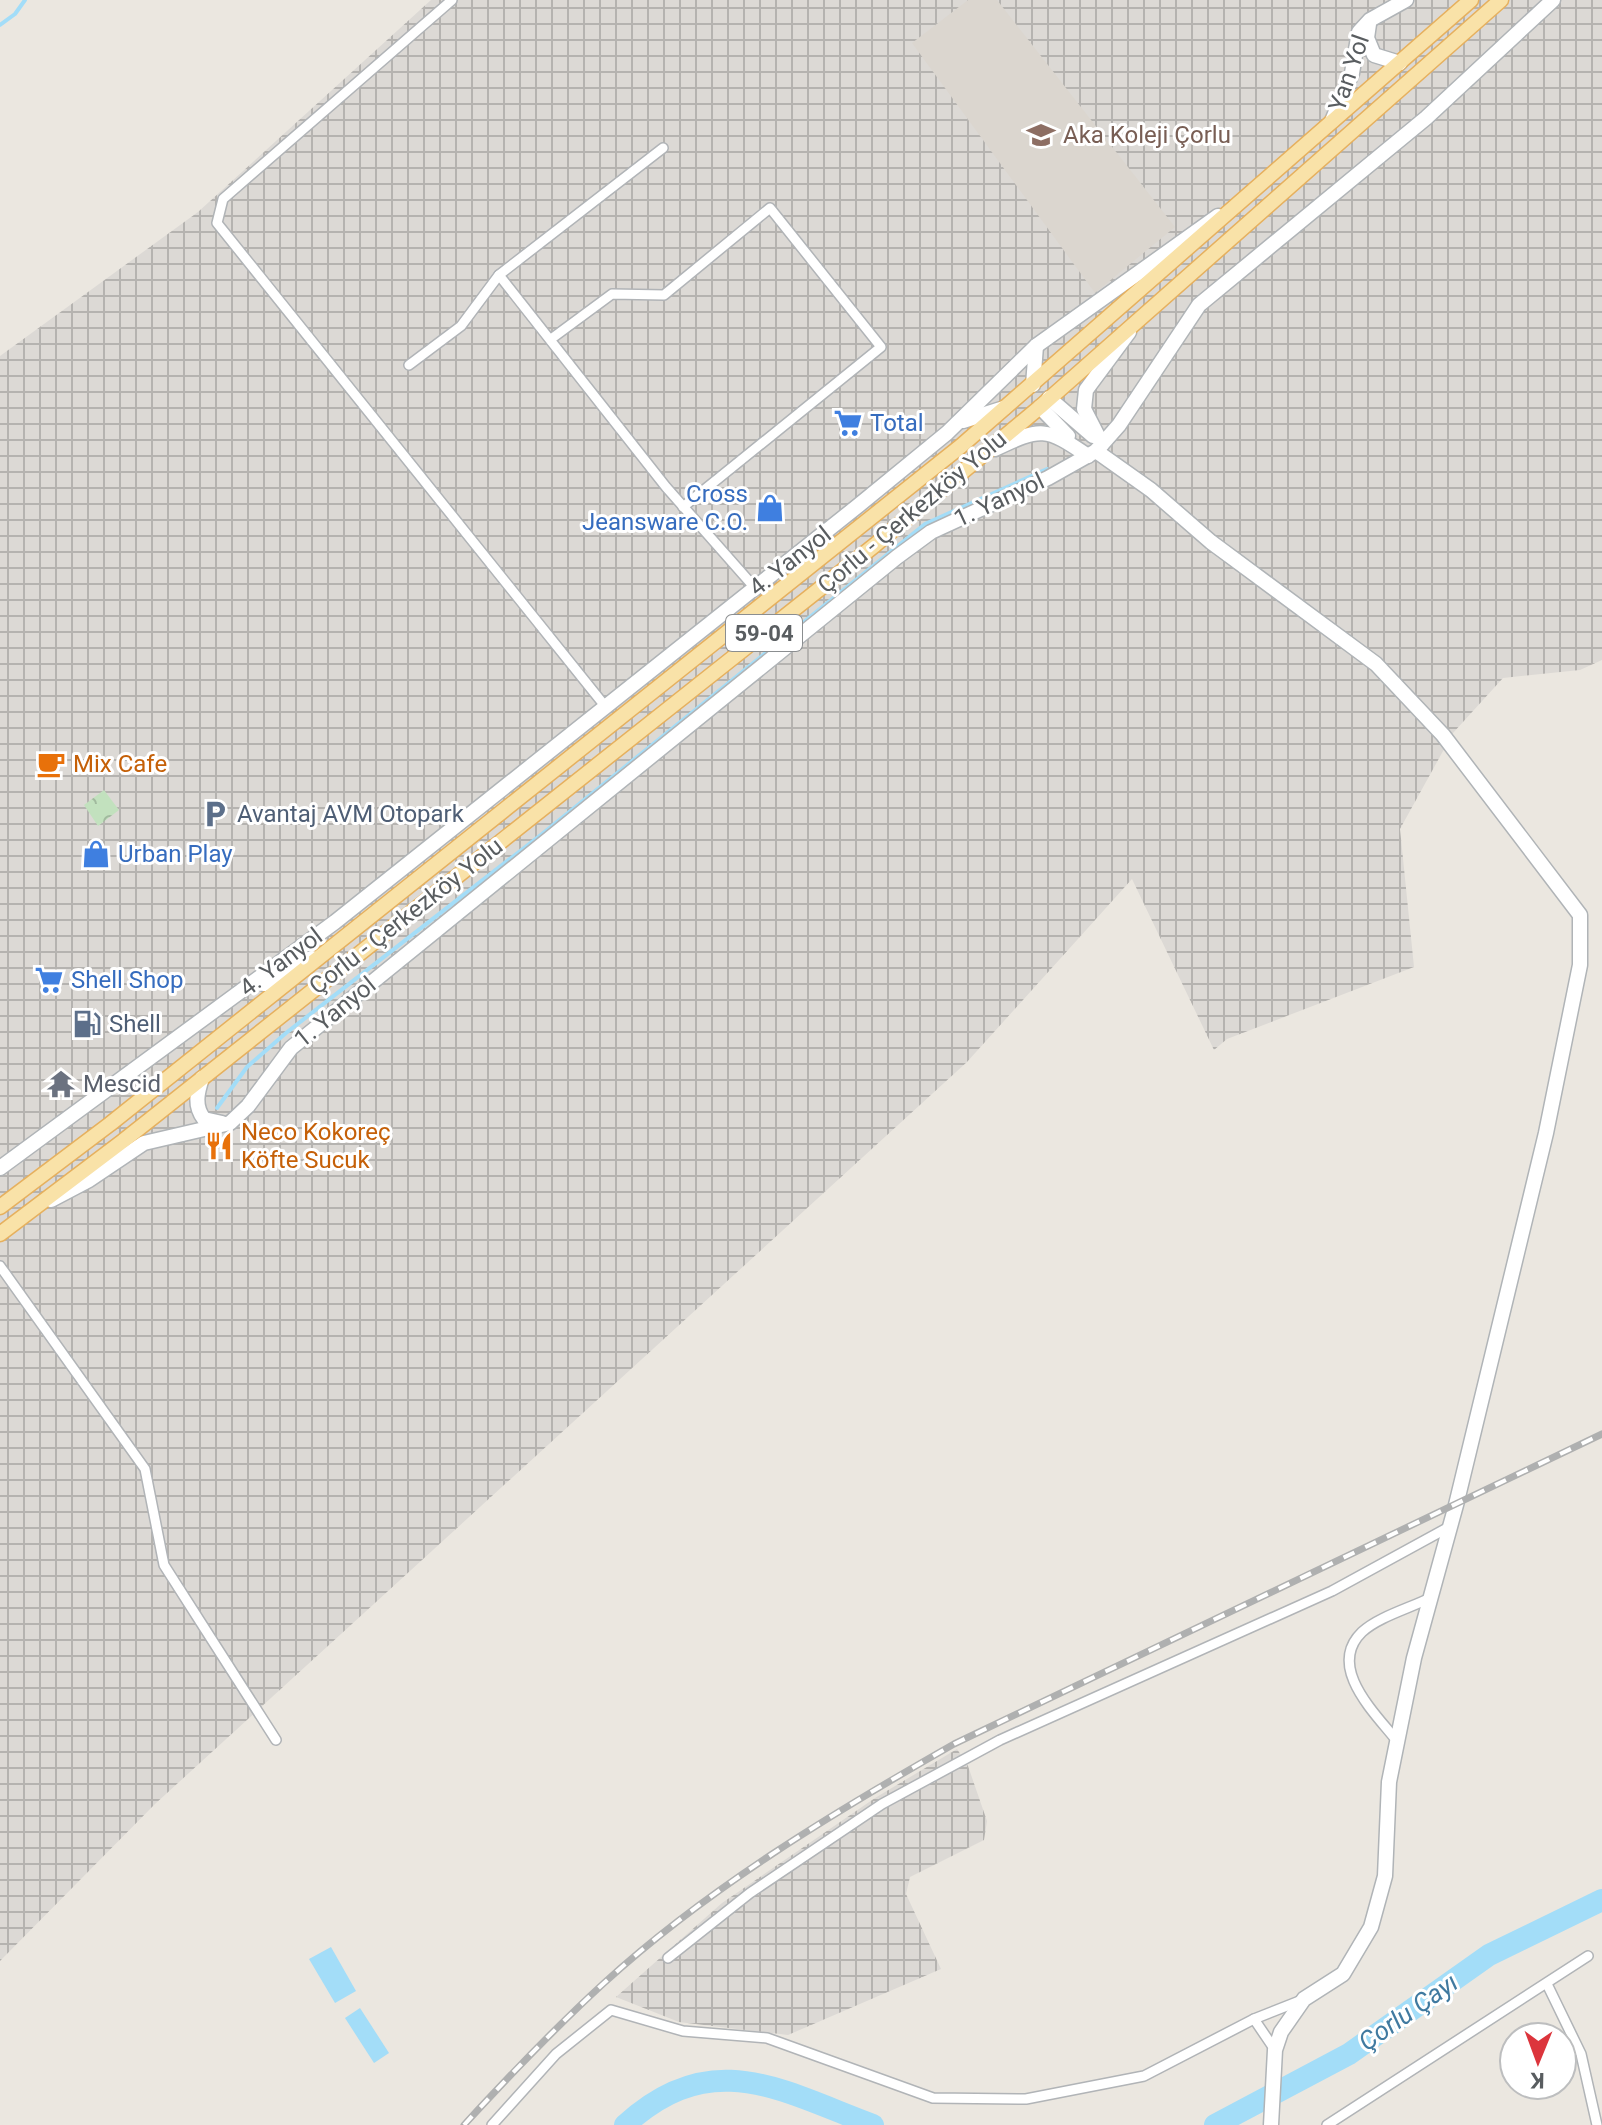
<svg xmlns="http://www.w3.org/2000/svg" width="1602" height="2125" font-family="Roboto,sans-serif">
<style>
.industrial{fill:url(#industrial-grid)}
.education{fill:#dbd6cf}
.park{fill:url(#park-crowns)}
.water{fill:#a3ddf8}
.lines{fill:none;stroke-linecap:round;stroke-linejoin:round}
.stream{stroke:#a3ddf8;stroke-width:4}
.river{stroke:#a3ddf8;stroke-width:22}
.street-casing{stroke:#b1b4b7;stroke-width:12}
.secondary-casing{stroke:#b0b4b7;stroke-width:17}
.primary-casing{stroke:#e6b05e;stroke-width:17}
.street{stroke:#fff;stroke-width:9}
.secondary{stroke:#fff;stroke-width:14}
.primary{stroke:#f9e2a8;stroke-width:14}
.rail-casing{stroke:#afb0b0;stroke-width:7}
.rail{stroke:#fff;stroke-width:4;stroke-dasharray:12;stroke-linecap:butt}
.labels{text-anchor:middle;stroke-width:6;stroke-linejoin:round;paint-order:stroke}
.shield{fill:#fff;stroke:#8b8e90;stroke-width:2}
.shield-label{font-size:22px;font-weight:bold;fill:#595d60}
.street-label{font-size:24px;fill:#595d60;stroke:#fff}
.education-label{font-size:24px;fill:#785e54;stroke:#fff;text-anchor:start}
.shop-label{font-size:24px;fill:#366cbe;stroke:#fff;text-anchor:start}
.food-label{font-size:24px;fill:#c56008;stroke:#fff;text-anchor:start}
.service-label{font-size:24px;fill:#4e5e75;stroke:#fff;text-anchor:start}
.worship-label{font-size:24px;fill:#5b616d;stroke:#fff;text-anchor:start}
.water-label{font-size:26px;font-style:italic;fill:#407aa0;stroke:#fff}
</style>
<defs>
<pattern id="industrial-grid" width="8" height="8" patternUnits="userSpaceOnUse" patternTransform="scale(2)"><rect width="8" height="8" fill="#dcd9d5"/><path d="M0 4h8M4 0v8" fill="none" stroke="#b5b3b0"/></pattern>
<pattern id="park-crowns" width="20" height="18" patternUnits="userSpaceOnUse" patternTransform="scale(2)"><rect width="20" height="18" fill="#c2e1be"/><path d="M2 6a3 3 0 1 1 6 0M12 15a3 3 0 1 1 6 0" fill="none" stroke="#a1ba9e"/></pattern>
</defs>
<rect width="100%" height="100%" fill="#ebe7e0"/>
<!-- industrial -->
<g class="industrial">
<path d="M431,0H1602V660L1580,670L1503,678L1453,733L1400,829L1414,967L1227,1039L1214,1050L1132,879L967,1062L155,1804L0,1961V356L198,212Z"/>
<path d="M957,1749L968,1766L987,1821L984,1840L910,1877L906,1894L941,1969L788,2035L679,2022L616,1997L722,1903L875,1798Z"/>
</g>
<!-- education -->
<path class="education" d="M968,0H997L1175,227L1095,293L912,43Z"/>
<!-- park -->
<path class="park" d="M104,790L119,810L98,826L84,805Z"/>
<!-- water -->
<g class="water">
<path d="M331,1947L356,1991L335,2003L309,1959Z"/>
<path d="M360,2008L389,2053L374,2063L345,2018Z"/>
</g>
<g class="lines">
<!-- stream -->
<g class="stream">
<path d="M0,25L15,14L25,0"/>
<path d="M217,1108L247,1067L286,1033L542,834L925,524L1047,469"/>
</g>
<!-- river -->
<g class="river">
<path d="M625,2125C712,2045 781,2091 873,2125"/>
<path d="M1215,2125L1349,2054L1489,1955L1602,1900"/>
</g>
<defs>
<g id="street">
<path d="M452,0L223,199L217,223L605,706"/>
<path d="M499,275L666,487L755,588"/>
<path d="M551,339L612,294L664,295L770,208L881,347L683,507"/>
<path d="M409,365L461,326L499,275L663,148"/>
<path d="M0,1266L145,1469L164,1565L276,1740"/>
<path d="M1397,1741C1375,1713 1326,1667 1362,1632C1378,1617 1410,1608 1430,1598"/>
<path d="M668,1958L750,1893L882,1804L1000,1740L1332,1591L1449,1527"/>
<path d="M1547,1984L1581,2054L1597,2125"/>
<path d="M1275,2050L1254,2019L1302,2000"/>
<path d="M492,2125L556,2054L611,2010L683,2031L767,2038L933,2098L1026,2099L1144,2076L1254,2019"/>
<path d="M1327,2125L1588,1956"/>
</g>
<g id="secondary">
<path d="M1369,24L1367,38L1374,55L1400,63"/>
<path d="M1332,121L1352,73L1359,32L1370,20L1406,0"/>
<path d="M1033,385L1036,346"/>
<path d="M1049,398L1093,436"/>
<path d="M1040,407L1068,436"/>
<path d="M963,421L1004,408"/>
<path d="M1102,444L1084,409L1086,390L1129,332"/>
<path d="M995,449C1041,427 1046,427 1088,456"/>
<path d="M1096,451L1151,490L1211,542L1376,664L1443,735L1580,915V965L1546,1133L1456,1505L1414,1658L1389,1782L1385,1876L1371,1927L1343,1974L1304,1999L1281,2032L1275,2050L1271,2125"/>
<path d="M264,984L312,958"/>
<path d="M202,1078C197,1093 194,1106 204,1119L222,1123"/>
<path d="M0,1168L335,922L859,505L947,433L1036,346L1218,216"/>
<path d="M51,1200L89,1180L144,1143L230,1123L248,1106L291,1048L897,557L931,532L1048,478L1096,451L1119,425L1199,305L1426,118L1553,0"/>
</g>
<g id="primary">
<path d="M0,1207L110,1124L961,446L1471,0"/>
<path d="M0,1234L123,1141L875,545L1040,407L1501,0"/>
</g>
</defs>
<!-- street casing -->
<use href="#street" class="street-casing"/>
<!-- secondary casing -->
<use href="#secondary" class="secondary-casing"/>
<!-- primary casing -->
<use href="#primary" class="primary-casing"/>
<!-- street -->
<use href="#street" class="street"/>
<!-- secondary -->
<use href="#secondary" class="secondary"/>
<!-- primary -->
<use href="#primary" class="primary"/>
<defs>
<path id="rail" d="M464,2125C509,2076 555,2028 604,1983C708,1888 833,1813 954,1744L1602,1434"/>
</defs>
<!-- rail casing -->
<use href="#rail" class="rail-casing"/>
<!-- rail -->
<use href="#rail" class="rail"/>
</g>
<!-- icons -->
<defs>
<symbol id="school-bare" viewBox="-9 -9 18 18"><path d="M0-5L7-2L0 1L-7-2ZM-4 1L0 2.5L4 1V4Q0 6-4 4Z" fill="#8d6e63" stroke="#fff" stroke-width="2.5" paint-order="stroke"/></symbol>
<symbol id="supermarket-bare" viewBox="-9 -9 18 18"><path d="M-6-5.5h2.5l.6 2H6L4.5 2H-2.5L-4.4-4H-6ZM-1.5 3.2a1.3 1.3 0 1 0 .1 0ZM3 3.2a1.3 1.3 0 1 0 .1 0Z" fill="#3f7fe0" stroke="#fff" stroke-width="2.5" paint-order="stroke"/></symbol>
<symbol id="shop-bare" viewBox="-9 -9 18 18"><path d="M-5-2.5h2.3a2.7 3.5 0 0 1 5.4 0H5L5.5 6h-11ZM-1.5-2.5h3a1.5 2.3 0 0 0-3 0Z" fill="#3f7fe0" stroke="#fff" stroke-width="2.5" paint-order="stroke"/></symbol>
<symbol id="cafe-bare" viewBox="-9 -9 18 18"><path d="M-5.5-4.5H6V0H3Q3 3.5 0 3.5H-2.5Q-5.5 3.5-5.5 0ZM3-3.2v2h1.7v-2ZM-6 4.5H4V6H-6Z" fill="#e8710a" stroke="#fff" stroke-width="2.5" paint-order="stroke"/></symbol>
<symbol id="parking-bare" viewBox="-9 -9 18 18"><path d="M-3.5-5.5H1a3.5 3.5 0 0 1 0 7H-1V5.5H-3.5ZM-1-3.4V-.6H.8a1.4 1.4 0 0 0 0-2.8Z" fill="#5c6f8a" stroke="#fff" stroke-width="2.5" paint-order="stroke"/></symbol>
<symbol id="fuel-bare" viewBox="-9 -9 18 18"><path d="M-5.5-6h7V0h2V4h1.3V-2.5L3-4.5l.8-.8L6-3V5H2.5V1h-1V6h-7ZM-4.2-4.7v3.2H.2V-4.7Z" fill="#5c6f8a" stroke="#fff" stroke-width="2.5" paint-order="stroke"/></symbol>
<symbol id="temple-bare" viewBox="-9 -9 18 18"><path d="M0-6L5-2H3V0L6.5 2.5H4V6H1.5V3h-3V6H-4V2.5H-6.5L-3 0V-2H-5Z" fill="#6b7280" stroke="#fff" stroke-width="2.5" paint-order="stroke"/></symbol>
<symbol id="restaurant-bare" viewBox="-9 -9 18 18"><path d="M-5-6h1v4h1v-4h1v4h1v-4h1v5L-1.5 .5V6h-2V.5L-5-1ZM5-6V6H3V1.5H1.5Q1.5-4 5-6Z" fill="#e8710a" stroke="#fff" stroke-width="2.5" paint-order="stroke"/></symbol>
</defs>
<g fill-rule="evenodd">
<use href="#school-bare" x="1021" y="115" width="40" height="40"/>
<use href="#supermarket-bare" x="828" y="403" width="40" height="40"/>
<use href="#shop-bare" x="750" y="488" width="40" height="40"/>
<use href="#cafe-bare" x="31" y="744" width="40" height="40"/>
<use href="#parking-bare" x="195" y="794" width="40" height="40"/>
<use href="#shop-bare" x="76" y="834" width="40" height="40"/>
<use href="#supermarket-bare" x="29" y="960" width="40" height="40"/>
<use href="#fuel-bare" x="67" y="1004" width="40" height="40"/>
<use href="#temple-bare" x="41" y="1064" width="40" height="40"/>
<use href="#restaurant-bare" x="199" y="1126" width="40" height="40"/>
</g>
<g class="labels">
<!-- shield labels -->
<rect class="shield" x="726" y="615" width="76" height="36" rx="6"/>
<g class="shield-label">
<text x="764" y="641">59-04</text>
</g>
<!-- street labels -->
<g class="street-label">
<text transform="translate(1349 73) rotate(-71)" y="8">Yan Yol</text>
<text transform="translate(999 500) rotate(-25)" y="8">1. Yanyol</text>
<text transform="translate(912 512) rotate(-40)" y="8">Çorlu - Çerkezköy Yolu</text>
<text transform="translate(790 561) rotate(-38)" y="8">4. Yanyol</text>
<text transform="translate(406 916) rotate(-38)" y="8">Çorlu - Çerkezköy Yolu</text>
<text transform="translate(281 962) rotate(-37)" y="8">4. Yanyol</text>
<text transform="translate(335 1012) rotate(-39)" y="8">1. Yanyol</text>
</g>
<!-- education labels -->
<g class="education-label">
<text x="1063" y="143">Aka Koleji Çorlu</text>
</g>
<!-- shop labels -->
<g class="shop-label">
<text x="870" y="431">Total</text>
<text x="748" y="502" text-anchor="end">Cross<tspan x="748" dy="28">Jeansware C.O.</tspan></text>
<text x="118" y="862">Urban Play</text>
<text x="71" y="988">Shell Shop</text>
</g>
<!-- food labels -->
<g class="food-label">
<text x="73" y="772">Mix Cafe</text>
<text x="241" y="1140">Neco Kokoreç<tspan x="241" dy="28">Köfte Sucuk</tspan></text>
</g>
<!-- service labels -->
<g class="service-label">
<text x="237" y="822">Avantaj AVM Otopark</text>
<text x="109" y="1032">Shell</text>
</g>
<!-- worship labels -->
<g class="worship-label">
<text x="83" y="1092">Mescid</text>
</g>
<!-- water labels -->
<g class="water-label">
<text transform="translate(1408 2012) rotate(-35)" y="9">Çorlu Çayı</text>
</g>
</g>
<!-- north arrow -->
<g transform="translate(1538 2061) rotate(181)"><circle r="38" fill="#ffffff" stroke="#bdbebf" stroke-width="2"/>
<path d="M0-6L14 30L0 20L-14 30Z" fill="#dc353c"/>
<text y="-12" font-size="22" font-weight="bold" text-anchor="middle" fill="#595d60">K</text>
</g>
</svg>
